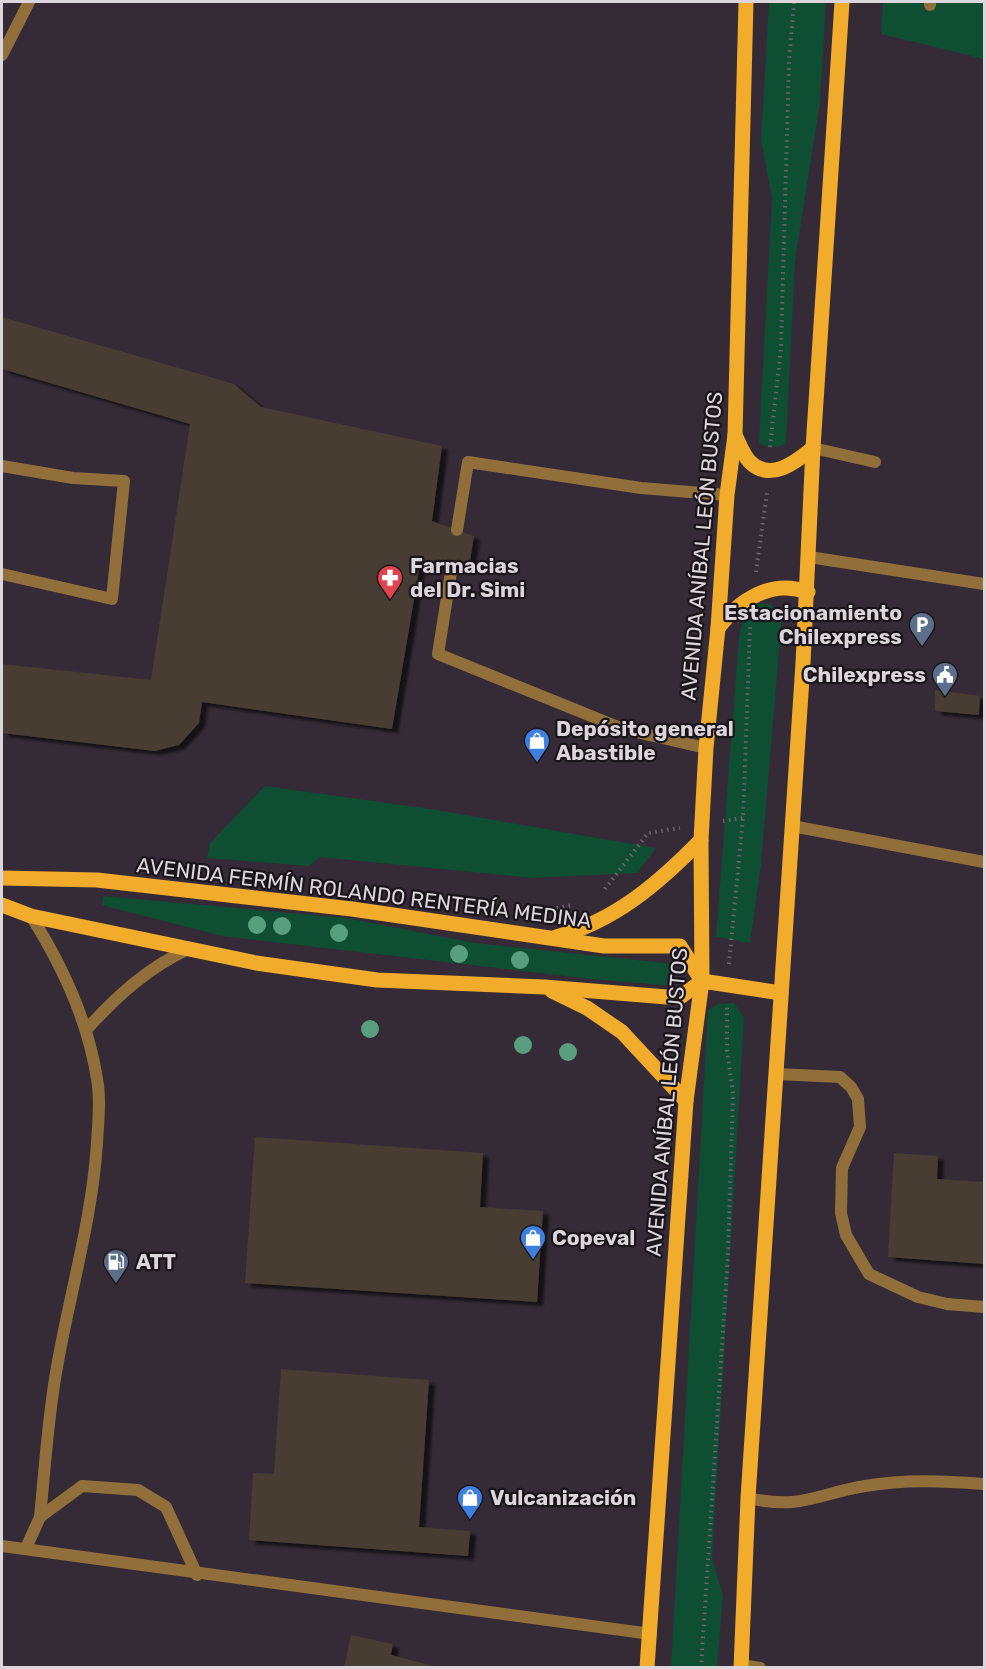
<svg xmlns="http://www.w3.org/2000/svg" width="986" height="1669" font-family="Rubik,sans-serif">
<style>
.green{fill:#0e4e32}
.building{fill:#463d31;filter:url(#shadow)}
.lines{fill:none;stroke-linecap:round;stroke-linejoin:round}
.path{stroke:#6e656e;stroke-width:4;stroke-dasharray:1.5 4.5;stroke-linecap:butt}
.lane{stroke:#906f3a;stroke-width:12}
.street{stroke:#906f3a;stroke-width:12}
.primary{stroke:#f1ac2c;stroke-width:15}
.tree{fill:#599e7f}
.labels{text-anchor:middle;stroke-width:4.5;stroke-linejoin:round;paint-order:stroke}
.street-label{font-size:21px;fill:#dcd5dc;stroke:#1a151a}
.poi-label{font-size:21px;font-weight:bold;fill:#dcd5dc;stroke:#1a151a;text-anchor:start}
</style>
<defs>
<filter id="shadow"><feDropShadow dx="6" dy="4" stdDeviation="1.5" flood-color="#0009"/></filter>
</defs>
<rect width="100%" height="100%" fill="#352b36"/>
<!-- green -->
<g class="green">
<path d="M769,2H826L820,102L795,261L786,443C776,449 768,449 759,442L772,198L761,140Z"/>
<path d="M883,2H984V59L881,34Z"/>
<path d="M758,603L771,605L782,616L761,864L750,943L716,937L739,637L745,611Z"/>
<path d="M265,786L430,809L656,848L637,873L532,878L320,857L309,866L207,858L210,843Z"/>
<path d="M103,896L346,918L475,943L674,964L673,986L591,979L222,936L102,905Z"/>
<path d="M734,1003L744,1018L712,1558L723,1596L717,1667H671L708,1010L718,1004Z"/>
</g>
<!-- building -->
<g class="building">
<path d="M2,317L234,384L261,407L442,446L432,521L474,536L469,567L420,564L392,729L202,702L199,723L179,745L155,751L2,733V664L151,680L190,424L2,369Z"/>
<path d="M935,690L980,696L979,715L935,711Z"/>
<path d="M255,1137L483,1153L480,1207L543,1211L537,1302L245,1283Z"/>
<path d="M894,1153L938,1156L937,1179L984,1182V1264L888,1257Z"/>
<path d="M281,1369L429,1380L419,1527L470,1531L468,1556L249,1540L253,1473L274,1474Z"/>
<path d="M351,1635L393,1644L391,1655L442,1668H344Z"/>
</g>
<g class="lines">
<!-- path -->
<g class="path">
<path d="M770,447L781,348L789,62L794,2"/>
<path d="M756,572L767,493"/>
<path d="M723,821L743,818"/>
<path d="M605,889L648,833L680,828"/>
<path d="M539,911L573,905"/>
<path d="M729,964L743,818L750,627"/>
<path d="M701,1668L728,1254L733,1093L727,1050V1007"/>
</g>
<!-- lane -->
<g class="lane">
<path d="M930,5V2"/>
<path d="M813,448L875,462"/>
<path d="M2,466L73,478L124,481L112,599L2,574"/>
<path d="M457,530L468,462L641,488L727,495"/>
<path d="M809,557L984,584"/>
<path d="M452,566L438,654L623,729L706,748"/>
<path d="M792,826L984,862"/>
<path d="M31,916C62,965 88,1021 97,1079C101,1099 98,1123 97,1143C92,1220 70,1292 57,1367C48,1416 45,1467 40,1517"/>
<path d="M86,1030C117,996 147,968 190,948"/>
<path d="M776,1074L840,1077L851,1087L858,1099L860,1127L842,1168L841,1213L846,1235L869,1274L918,1297L947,1304L984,1307"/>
<path d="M748,1498C802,1510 816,1494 865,1486C905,1479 944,1481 984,1484"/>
<path d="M26,1548L40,1517L82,1486L138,1490L166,1507L197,1575"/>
</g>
<!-- street -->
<g class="street">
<path d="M2,55L29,2"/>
<path d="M2,1546L651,1634"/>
<path d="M741,1665L760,1668"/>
</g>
<!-- primary -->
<g class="primary">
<path d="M735,435C739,443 743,454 749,461C770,483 796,462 813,448"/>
<path d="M718,628C740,599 772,579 808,592"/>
<path d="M2,878L97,880L352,909L604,946H680L702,981"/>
<path d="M2,905L31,916L256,963L377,980L544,987L679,998L702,981L781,993"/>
<path d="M556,937C615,921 659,883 701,840"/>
<path d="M552,991L587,1008L622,1032L686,1101"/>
<path d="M647,1668L686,1101L702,981L701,840L706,748L718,628L727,495L735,435L746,2"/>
<path d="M741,1668L748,1498L803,663L813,448L842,2"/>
</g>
</g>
<!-- trees -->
<g class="tree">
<circle cx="257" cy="925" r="9"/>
<circle cx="282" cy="926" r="9"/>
<circle cx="339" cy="933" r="9"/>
<circle cx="459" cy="954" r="9"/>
<circle cx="520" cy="960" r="9"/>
<circle cx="370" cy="1029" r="9"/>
<circle cx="523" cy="1045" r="9"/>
<circle cx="568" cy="1052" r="9"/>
</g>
<!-- icons -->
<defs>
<symbol id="pharmacy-pin" viewBox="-11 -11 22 30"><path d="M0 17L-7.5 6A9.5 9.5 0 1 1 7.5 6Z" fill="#e0444e" stroke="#1a151a"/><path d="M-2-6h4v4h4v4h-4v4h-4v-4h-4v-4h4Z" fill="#fff"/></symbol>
<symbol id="parking-pin" viewBox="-11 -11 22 30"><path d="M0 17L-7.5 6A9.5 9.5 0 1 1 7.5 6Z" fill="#5c6f8a" stroke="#1a151a"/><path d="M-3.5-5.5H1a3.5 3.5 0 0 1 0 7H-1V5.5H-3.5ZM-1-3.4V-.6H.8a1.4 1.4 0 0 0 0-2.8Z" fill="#fff"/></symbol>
<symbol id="civic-pin" viewBox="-11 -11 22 30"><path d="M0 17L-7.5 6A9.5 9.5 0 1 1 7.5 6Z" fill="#5c6f8a" stroke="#1a151a"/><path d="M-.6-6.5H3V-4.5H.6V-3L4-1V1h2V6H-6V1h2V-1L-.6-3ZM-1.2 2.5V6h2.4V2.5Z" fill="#fff"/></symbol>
<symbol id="shop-pin" viewBox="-11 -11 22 30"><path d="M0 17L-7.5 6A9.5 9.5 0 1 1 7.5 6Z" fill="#3f7fe0" stroke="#1a151a"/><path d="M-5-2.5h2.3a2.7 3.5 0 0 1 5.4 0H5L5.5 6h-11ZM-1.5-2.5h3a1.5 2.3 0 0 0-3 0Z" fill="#fff"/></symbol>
<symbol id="fuel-pin" viewBox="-11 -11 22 30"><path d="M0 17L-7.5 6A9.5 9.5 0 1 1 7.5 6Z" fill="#5c6f8a" stroke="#1a151a"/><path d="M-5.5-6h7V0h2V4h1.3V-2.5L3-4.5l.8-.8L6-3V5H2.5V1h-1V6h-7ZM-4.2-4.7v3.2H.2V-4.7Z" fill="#fff"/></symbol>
</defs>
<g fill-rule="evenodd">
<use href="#pharmacy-pin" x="375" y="563" width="30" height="40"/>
<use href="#parking-pin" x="907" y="610" width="30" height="40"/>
<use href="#civic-pin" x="930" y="660" width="30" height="40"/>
<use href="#shop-pin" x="522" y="726" width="30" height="40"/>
<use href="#shop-pin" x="518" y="1223" width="30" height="40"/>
<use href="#fuel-pin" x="101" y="1247" width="30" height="40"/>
<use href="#shop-pin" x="455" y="1483" width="30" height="40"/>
</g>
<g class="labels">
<!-- street labels -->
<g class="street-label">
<text transform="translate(702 546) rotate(-85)" y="7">AVENIDA ANÍBAL LEÓN BUSTOS</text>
<text transform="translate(364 893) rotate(7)" y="7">AVENIDA FERMÍN ROLANDO RENTERÍA MEDINA</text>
<text transform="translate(667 1102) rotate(-85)" y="7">AVENIDA ANÍBAL LEÓN BUSTOS</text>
</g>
<!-- poi labels -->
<g class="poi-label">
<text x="410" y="573">Farmacias<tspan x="410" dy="24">del Dr. Simi</tspan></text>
<text x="902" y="620" text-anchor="end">Estacionamiento<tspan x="902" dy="24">Chilexpress</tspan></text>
<text x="926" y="682" text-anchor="end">Chilexpress</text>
<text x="556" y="736">Depósito general<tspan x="556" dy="24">Abastible</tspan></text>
<text x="552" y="1245">Copeval</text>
<text x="136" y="1269">ATT</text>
<text x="490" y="1505">Vulcanización</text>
</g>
</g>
<!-- border -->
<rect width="986" height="1669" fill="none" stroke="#dcd5dc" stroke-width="6"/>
</svg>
